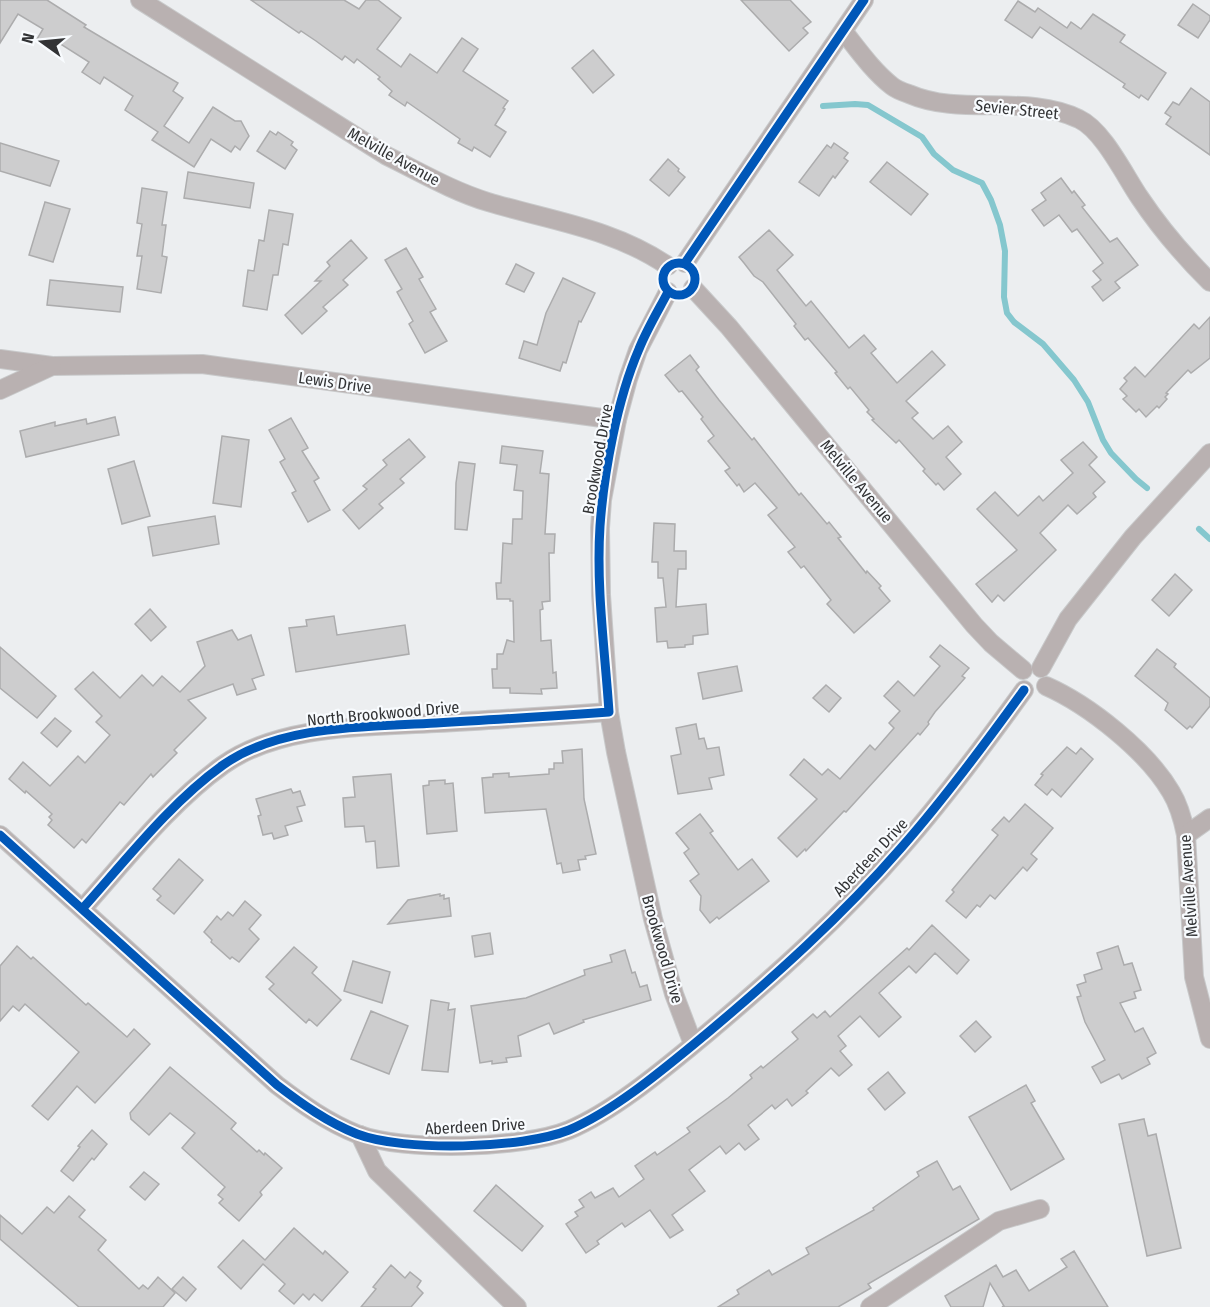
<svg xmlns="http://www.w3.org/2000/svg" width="1210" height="1307" font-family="'Fira Sans Condensed',sans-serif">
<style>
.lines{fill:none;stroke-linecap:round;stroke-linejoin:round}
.stream{stroke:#85c7ce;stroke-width:6}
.building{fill:#cdcdce;stroke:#acacad;stroke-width:1.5}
.street-casing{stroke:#c8c9ca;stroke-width:20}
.street{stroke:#b9b1b1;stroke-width:18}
.cycleway-casing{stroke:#f8fbfe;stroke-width:13}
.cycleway{stroke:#0057b8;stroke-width:9}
.labels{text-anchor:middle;stroke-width:4.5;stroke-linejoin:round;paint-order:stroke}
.street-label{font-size:16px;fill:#323335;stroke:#f8fbfe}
</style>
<rect width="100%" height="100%" fill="#eceef0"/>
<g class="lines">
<!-- stream -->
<g class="stream">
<path d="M823,106L855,104L868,105L922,137L934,154L953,170L982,183L991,200L1000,225L1005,251L1004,297L1007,313L1014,322L1043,344L1074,380L1088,402L1103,440L1111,453L1136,479L1147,488"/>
<path d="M1199,529L1210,539"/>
</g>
</g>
<!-- building -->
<g class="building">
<path d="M0,0H47L86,25L84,27L178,83L173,91L183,98L164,126L189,143L213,107L235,121H241L249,136L240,150L235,146L231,152L211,139L194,167L152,140L158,132L125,110L133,96L104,77L100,84L82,72L89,62L56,41L52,49L37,39L43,29L18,14L0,43Z"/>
<path d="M251,0H344L359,9L366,0H378L401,18L377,49L401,67L410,54L437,73L462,38L478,49L463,71L508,101L503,108L505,109L495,125L506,132L490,157L474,147L472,151L458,143L460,139L407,102L405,106L389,95L392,91L378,79L380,77L357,59L354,63L345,56L342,60L316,41L301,31L299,33Z"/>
<path d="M741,0H790L811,22L803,28L808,33L789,51Z"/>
<path d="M1018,1L1035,12L1038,8L1067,28L1071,22L1081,29L1093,14L1125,35L1120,42L1166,73L1148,100L1141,95L1139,98L1123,87L1125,84L1040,27L1032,38L1005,20Z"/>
<path d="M1193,4L1210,16V20L1198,38L1178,25Z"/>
<path d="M593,50L614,75L593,93L572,68Z"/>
<path d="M1191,88L1210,102V155L1166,124L1171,117L1165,113L1173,102L1179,105Z"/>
<path d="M270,131L276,135L278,132L293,142L291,145L297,150L285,169L257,151Z"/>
<path d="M0,143L59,161L50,186L0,171Z"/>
<path d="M834,143L848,153L844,158L848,161L835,178L833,176L819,196L799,182L827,145L831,148Z"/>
<path d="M668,159L679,169L678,171L685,177L669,196L650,180Z"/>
<path d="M887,162L928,194L911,215L870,182Z"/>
<path d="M188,172L254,183L250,208L184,198Z"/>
<path d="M1061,178L1072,193L1074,191L1085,205L1082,207L1110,242L1117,238L1138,265L1115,282L1120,288L1103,301L1092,287L1101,280L1093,271L1103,263L1077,229L1072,232L1059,215L1044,226L1032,210L1046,200L1041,193Z"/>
<path d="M142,188L167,192L162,225H166L162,256L167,257L161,293L137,289L142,256H137L142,224L137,223Z"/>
<path d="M45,202L70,209L53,262L29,255Z"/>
<path d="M269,210L293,214L288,245L283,244L278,275H273L267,310L243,306L248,270L254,271L259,240L264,241Z"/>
<path d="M769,230L793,255L777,270L806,306L811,301L849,348L864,335L876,349L871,353L897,383L932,351L945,365L906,401L918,413L912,418L933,439L948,426L962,442L946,457L961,474L944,490L938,483L936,485L923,471L925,469L899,440L896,443L872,420L874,419L867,412L869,410L850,387L848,389L835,373L837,372L808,338L805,340L794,326L796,324L763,282L754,276L744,263L739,257Z"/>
<path d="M351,240L367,258L343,280L348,285L323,307L327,311L302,334L285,315L321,281H315L330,266L327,262Z"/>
<path d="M406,248L423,277L419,279L436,309L430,312L447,341L425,353L409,324L413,321L397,292L402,289L385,260Z"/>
<path d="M516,264L534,273L524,292L506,284Z"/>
<path d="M563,278L595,293L581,322L579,321L566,363L563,362L560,371L519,358L524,341L537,345L546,313Z"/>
<path d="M50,280L123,287L120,312L47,305Z"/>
<path d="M1210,317V358L1191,373L1188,370L1166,393L1168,394L1165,397L1167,399L1159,408L1157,406L1146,417L1139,409L1136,412L1123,399L1127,396L1120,389L1127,381L1124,378L1135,367L1145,377L1194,324L1199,329Z"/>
<path d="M690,355L699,367L696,370L719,400L752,440L754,438L799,495L801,493L827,524L829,522L841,537L838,538L866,573L867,571L881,586L879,588L890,601L854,633L827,604L831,600L804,566L801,568L788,552L795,547L768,515L777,508L755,483L744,492L739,484L737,486L725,471L730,468L708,441L714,436L701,419L703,417L682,391L679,392L665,375Z"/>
<path d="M115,417L119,435L26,457L20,431L55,422V426L86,419L87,424Z"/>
<path d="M291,418L308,448L302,451L319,478L314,481L330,510L308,522L292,493L296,491L280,462L285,459L269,430Z"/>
<path d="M222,436L249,440L241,507L213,503Z"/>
<path d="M409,439L425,457L400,479L404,483L379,504L383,508L359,529L343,510L367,489L363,486L387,465L383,460Z"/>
<path d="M1083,442L1097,457L1089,465L1105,482L1093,493L1096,497L1077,514L1068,505L1040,533L1056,550L1004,601L998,595L992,602L976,584L1017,550L977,509L995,492L1018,516L1039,496L1043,501L1073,473L1061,460Z"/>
<path d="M502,446L543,451L540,473L549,474L545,534H555L554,553H549L550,601L542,602L543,609L540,610L541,641L551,640L553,673L556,672L557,688L541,689L542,694L510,693V688H493L492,669H497V654H503L507,640L514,642L513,601H510V599H497L496,583H501L503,543L512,544L513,519H522L523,491L514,490L517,465L500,463Z"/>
<path d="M134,461L150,516L122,524L108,469Z"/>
<path d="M459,462L475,464L467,530L455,529L456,483Z"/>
<path d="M215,516L219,544L153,556L148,527Z"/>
<path d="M654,523L675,524L674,551H686V569H678L676,607L706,604L708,634L693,636V644L685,645V647L668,648L667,641L657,642L655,608L666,607L663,578H658V562H652Z"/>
<path d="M1175,574L1192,590L1169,616L1152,600Z"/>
<path d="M150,609L166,627L151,641L135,624Z"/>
<path d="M334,616L337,635L405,625L409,654L296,672L289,628L307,626L306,620Z"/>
<path d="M232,630L238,640L251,635L264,675L252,679L256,689L237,695L233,684L188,700L206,718L174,750L177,753L153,777L151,774L124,805L120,802L86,843L82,839L74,848L48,825L52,820L49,817L52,814L26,791L25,793L9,779L23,762L50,786L78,756L85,763L110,735L96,722L102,716L75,689L93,672L120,698L142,675L153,686L162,676L180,692L205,666L197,642Z"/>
<path d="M940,645L969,668L962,676L965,678L935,712L928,722L929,724L920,735L918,733L846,812L844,811L806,851L805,849L797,857L778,838L817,799L790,775L804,759L822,775L828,769L840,779L870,745L875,750L894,728L889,723L900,711L884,696L898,681L914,696L940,666L930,657Z"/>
<path d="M0,647L56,696L37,718L0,688Z"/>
<path d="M1157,649L1176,664L1174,667L1210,698V706L1192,728L1190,726L1187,729L1165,710L1168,703L1135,676Z"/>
<path d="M737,666L742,691L703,699L698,673Z"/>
<path d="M826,685L841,698L829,712L813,698Z"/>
<path d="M55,718L71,731L57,747L41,733Z"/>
<path d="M696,724L699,739L704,738L707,749L719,747L724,775L709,778L712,789L678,794L671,756L681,754L676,728Z"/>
<path d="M1067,747L1076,754L1081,748L1093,759L1061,797L1052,789L1047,795L1035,785L1043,775L1041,774Z"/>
<path d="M582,749L584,799L596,854L585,856L586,859L578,860L580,870L563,873L561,863L557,864L546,809L485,813L482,778L493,777V774L509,773V777L549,774V769H554V763H563L562,751Z"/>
<path d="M391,774L399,866L377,868L375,841L366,842L364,826L345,827L343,798L355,797L353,777Z"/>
<path d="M445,780V784L453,783L457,831L427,834L423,786L429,785V781Z"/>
<path d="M291,789L293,793L300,791L305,805L297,807L302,821L285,826L288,835L274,839L272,833L263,835L258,816L261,815L256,799Z"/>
<path d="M1025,804L1053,828L1031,854L1037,859L1027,871L1023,867L995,899L990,895L980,907L977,905L966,918L946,901L954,892L952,890L998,835L992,830L1004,817L1009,822Z"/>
<path d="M700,814L713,831L710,833L738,870L752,859L769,881L719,919L717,917L710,923L700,910L701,896L690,881L699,874L684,853L689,849L676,833Z"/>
<path d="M179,859L203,880L174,914L157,900L161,896L153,889Z"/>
<path d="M440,894V896L444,895V899L449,898L451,916L388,924L408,900Z"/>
<path d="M245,901L261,915L249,929L259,939L239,962L232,957L230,959L211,942L212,940L204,932L217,916L221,920L228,912L233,916Z"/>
<path d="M932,925L969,960L957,974L935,953L916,973L909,966L879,993L901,1017L879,1037L860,1016L838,1036L846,1046L840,1051L852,1065L839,1076L831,1068L806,1091L808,1093L792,1106L787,1099L775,1109L772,1105L748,1125L759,1139L745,1150L739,1143L726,1154L720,1146L689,1170L705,1191L672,1215L683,1230L670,1238L650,1210L625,1227L622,1223L597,1241L599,1244L586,1253L566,1224L578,1216L575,1212L584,1207L579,1200L591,1192L595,1198L613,1188L619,1197L644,1179L635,1166L655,1152L657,1155L690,1132L687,1128L728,1098L752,1078L750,1075L761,1066L763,1068L798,1039L792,1032L813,1014L817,1018L825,1011L830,1017L907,948L909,950Z"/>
<path d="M490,933L493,954L475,957L472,936Z"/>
<path d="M17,946L31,959L33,957L86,1005L88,1003L127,1037L134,1029L150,1044L95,1103L77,1086L48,1120L32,1106L79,1052L25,1004L19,1011L13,1006L0,1021V966Z"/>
<path d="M1118,946L1124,965L1132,963L1141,990L1134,992L1136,998L1120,1003L1135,1032L1143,1028L1156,1053L1147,1058L1150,1064L1122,1079L1119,1074L1101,1083L1092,1067L1105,1060L1085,1022L1077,997L1081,996L1077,985L1086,982L1084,975L1102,969L1097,953Z"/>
<path d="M294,947L317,967L312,973L341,1000L317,1026L309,1019L306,1023L269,989L274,984L266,977Z"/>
<path d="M625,950L632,973L635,972L640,987L647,985L651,1000L583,1020L584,1022L554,1034L549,1023L518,1036L521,1056L506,1058L507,1062L492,1064V1061L480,1063L471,1006L526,998L585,975L584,970L612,962L610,955Z"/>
<path d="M353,961L390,972L382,1003L344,991Z"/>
<path d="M431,1000L449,1003L448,1010L455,1009L448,1072L422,1070Z"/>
<path d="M371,1011L408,1026L389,1074L351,1059Z"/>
<path d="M976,1021L991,1037L975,1052L960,1036Z"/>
<path d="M170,1067L236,1123L231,1129L257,1152L259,1150L264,1155L265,1153L282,1168L260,1192L262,1195L239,1221L219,1203L223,1199L218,1195L225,1187L182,1148L195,1133L170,1113L149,1135L131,1119L130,1113Z"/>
<path d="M888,1072L905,1093L885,1110L868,1089Z"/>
<path d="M1026,1085L1035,1101L1031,1103L1064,1159L1011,1190L969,1117Z"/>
<path d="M1144,1119L1148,1136L1156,1134L1181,1248L1147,1256L1119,1124Z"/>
<path d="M92,1130L107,1144L94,1160L92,1158L73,1181L61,1171L80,1147L78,1146Z"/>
<path d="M937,1161L953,1190L960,1186L979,1219L868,1284L871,1288L838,1307H718L739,1294L737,1290L769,1270L772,1275L809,1254L806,1248L874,1210L873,1208L919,1176L917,1172Z"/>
<path d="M144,1172L159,1184L145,1200L130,1187Z"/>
<path d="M496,1185L543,1226L522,1251L474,1211Z"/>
<path d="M69,1196L85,1210L79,1217L106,1240L98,1250L139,1289L143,1285L148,1289L158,1277L175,1293L163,1307H79L0,1239V1215L22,1234L47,1207L54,1213Z"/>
<path d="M294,1228L323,1254L325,1251L348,1272L322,1301L314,1294L309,1300L303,1294L294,1304L279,1291L285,1284L263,1264L241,1289L218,1267L243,1240L265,1260Z"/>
<path d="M1074,1251L1108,1307H1002L1004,1306L990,1283L983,1307H951L945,1296L996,1265L1003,1277L1016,1270L1029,1291L1067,1267L1061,1259Z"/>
<path d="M391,1265L405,1278L410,1272L421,1281L417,1287L423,1293L411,1307H361L376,1289L373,1287Z"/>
<path d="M183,1277L196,1289L186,1301L172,1289Z"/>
</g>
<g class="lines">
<defs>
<g id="street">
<path d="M140,0L387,156C420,172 452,191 488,202C551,221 612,228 668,266"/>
<path d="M844,32C859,51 873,71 892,86C897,90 903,92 909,94C962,117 1026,93 1079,119C1103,130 1125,176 1140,198C1160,228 1185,257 1210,282"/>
<path d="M685,263L864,0"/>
<path d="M693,288L729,327L974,625L991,643L1023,670"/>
<path d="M668,292L638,350L628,379L617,420L602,500L600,528L601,595L609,712L616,752L653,919L674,994L693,1044"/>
<path d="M0,359L52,366L202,364L617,420"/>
<path d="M0,390L52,366"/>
<path d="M1041,668L1068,619L1133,537L1210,453"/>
<path d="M1046,686C1089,705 1147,751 1171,792C1179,805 1183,820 1186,835L1194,977L1210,1039"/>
<path d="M0,835L277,1085C302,1104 327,1122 357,1134C404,1152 522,1149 569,1130C616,1110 666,1067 705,1035C774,977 842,916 901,848C945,798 985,744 1024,690"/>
<path d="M1186,835L1210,818"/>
<path d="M83,908C126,860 171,802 223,765C281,724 368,727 436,723C493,720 551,716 609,712"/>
<path d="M360,1135L377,1171L517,1307"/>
<path d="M870,1307L999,1221L1040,1209"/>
</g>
</defs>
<!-- street casing -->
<use href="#street" class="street-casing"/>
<!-- street -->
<use href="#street" class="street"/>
<defs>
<g id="cycleway">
<circle cx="679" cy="279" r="16"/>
<path d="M685,263L864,0"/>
<path d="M0,835L277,1085C302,1104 327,1122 357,1134C404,1152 522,1149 569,1130C616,1110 666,1067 705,1035C774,977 842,916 901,848C945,798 985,744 1024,690"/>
<path d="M83,908C126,860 171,802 223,765C281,724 368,727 436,723C493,720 551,716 609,712C605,651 596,588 600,526C604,471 617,400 639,349C647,329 658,311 668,292"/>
</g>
</defs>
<!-- cycleway casing -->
<use href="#cycleway" class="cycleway-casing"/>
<!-- cycleway -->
<use href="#cycleway" class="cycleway"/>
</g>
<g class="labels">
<!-- street labels -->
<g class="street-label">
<text transform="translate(1017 109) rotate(6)" y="6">Sevier Street</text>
<text transform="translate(394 156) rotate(29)" y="6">Melville Avenue</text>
<text transform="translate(335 382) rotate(8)" y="6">Lewis Drive</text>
<text transform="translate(597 459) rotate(-80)" y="6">Brookwood Drive</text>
<text transform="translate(857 481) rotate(50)" y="6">Melville Avenue</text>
<text transform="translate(383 713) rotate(-5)" y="6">North Brookwood Drive</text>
<text transform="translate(870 857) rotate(-47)" y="6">Aberdeen Drive</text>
<text transform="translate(1188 886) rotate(-94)" y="6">Melville Avenue</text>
<text transform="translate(663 949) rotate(74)" y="6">Brookwood Drive</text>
<text transform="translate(475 1126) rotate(-3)" y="6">Aberdeen Drive</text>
</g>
</g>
<!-- north arrow -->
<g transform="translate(42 42) rotate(285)" stroke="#f8fbfe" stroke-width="4.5" paint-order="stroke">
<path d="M0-4.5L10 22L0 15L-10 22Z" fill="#323335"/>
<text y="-9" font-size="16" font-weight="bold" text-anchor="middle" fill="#323335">N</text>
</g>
</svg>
